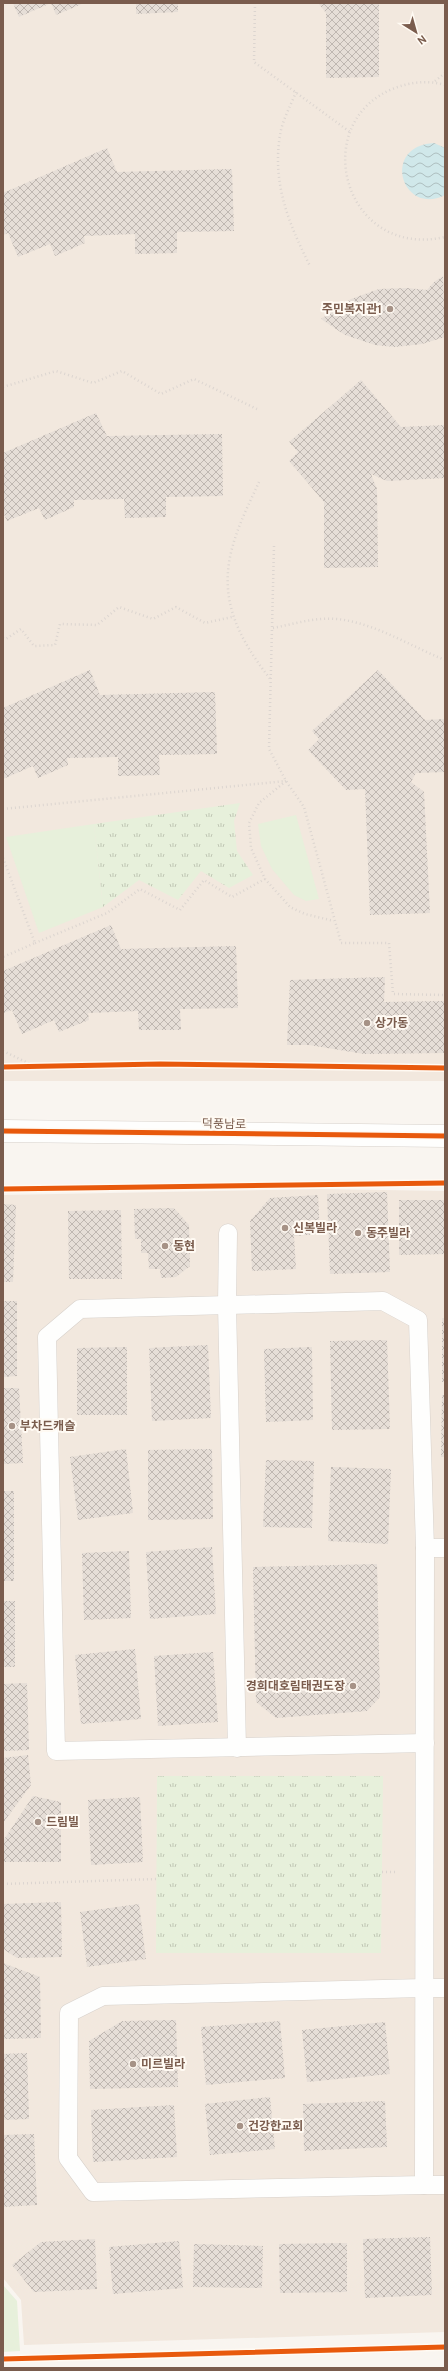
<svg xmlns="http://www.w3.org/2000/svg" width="448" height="2371" font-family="Overpass,'Noto Sans KR',sans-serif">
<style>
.residential{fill:#f2e8de}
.grass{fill:#e7f0db}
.park{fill:url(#park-tufts)}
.water{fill:url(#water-waves)}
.building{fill:url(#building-cross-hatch)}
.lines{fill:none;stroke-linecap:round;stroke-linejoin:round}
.service-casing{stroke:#d7d1cb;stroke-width:19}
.tertiary-casing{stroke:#d7d1cb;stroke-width:23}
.path{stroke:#dcd5d0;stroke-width:2.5;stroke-dasharray:1 3;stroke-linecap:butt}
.service{stroke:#fefefd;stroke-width:18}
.tertiary{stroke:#fefefd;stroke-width:22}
.cycleway-casing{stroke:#fffaf3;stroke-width:8}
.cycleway{stroke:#e8590c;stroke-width:5}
.poi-dot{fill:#a69286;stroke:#fffaf3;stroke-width:1.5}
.labels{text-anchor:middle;stroke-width:4;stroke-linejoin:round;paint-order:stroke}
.poi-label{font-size:12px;font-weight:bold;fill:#7a5c4d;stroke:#fffaf3;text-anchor:start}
.street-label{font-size:12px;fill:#7a5c4d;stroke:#fffaf3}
</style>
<defs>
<pattern id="park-tufts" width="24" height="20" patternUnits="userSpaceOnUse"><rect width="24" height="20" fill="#e7f0db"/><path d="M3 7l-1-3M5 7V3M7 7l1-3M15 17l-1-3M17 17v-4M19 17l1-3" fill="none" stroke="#c0c6b4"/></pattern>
<pattern id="water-waves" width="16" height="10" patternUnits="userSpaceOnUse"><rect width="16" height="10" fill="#d0e8ea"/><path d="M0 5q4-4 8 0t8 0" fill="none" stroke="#aebfc0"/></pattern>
<pattern id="building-cross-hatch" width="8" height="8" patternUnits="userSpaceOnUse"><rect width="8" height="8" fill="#e6ded7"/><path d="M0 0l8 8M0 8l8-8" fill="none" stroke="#bfb7b1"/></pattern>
</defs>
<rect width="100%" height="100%" fill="#f9f5f0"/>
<!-- residential -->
<g class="residential">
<rect x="3" y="3" width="442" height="1078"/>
<path d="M320,1189L445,1191V2332L24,2345L21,2300L3,2278V1195Z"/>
</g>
<!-- grass -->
<g class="grass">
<path d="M296,815L319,899L306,901L294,895L272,869L261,846L258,824Z"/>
<path d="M94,824L103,907L39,933L6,837Z"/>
<path d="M3,2285L17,2301L20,2351L3,2352Z"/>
</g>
<!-- park -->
<g class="park">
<path d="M240,803L234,821L237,851L253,875L229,888L201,871L178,900L139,880L103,907L94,824Z"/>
<path d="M157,1776H383L381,1953H156Z"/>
</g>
<!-- water -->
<path class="water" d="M434,143L445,148V195C402,217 380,146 434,143Z"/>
<!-- building -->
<g class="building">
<path d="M13,3H84L56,15L51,3L19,17Z"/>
<path d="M136,3H178V12L136,14Z"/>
<path d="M318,3H379V77L326,78V13Z"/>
<path d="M107,148L117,172L232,169L234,231L177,232V253L135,254V234L84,236L85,243L55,256L50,244L18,257L8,233L3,235V193Z"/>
<path d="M443,276L445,337L422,344L395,347L375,345L345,335L321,319L351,299L379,289L407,288L427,290L434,282Z"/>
<path d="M361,380L401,427L445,425V478L387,481L371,474L377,489L378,567L324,568V502L289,461L298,452L289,442Z"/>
<path d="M96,413L107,436L222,434L223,496L166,497V517L125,518L124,499L74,500V507L45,520L39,508L7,521L3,512V453Z"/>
<path d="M90,670L100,695L215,692L217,754L159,755L160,775L118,776V757L67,758L68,765L38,778L33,766L3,779V708Z"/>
<path d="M378,670L425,720L445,719V772L416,773L411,782L424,792L430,913L370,915L365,789L346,790L308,750L319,739L312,731Z"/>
<path d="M111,925L121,949L236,946L238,1008L180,1009L181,1030H139L138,1011L88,1013L89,1020L59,1032L54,1020L22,1034L12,1010L3,1013V971Z"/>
<path d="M385,977L384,1002L445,1001V1053L364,1054L309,1045H287L290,980Z"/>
<path d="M387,1192L390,1272L330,1274L327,1194Z"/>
<path d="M318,1195L320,1234L294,1236L296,1269L252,1271L250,1221L270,1198Z"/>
<path d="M399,1200H445V1254L399,1255Z"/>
<path d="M3,1204L16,1205L13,1282H3Z"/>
<path d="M174,1208L189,1225L190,1266L176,1277L161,1278L160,1269H149L148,1253H141V1239H135L134,1209Z"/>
<path d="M121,1210L122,1279H69L68,1211Z"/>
<path d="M3,1301H17V1376L3,1377Z"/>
<rect x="442" y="1318" width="3" height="64"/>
<path d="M387,1340L390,1429L332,1430L330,1341Z"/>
<path d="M208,1345L211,1418L152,1421L149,1348Z"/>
<path d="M127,1347V1415H77V1348Z"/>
<path d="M312,1347L313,1420L266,1422L264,1349Z"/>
<path d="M3,1388H19L23,1463L3,1464Z"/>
<path d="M442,1395H445V1457H441Z"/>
<path d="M126,1449L133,1513L78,1520L70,1457Z"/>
<path d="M212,1449L213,1519L148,1520V1450Z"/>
<path d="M266,1460L314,1461L312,1528L263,1527Z"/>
<path d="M331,1467L391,1469L388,1544L328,1541Z"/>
<rect x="3" y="1491" width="11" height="90"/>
<path d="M212,1547L216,1614L150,1619L146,1552Z"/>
<path d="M129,1551L131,1618L84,1620L82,1553Z"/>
<path d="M377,1564L380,1697L367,1711L276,1718L256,1702L253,1567Z"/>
<rect x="3" y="1601" width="12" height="66"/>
<path d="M135,1649L141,1719L81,1724L75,1655Z"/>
<path d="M213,1652L218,1722L158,1726L154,1656Z"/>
<path d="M27,1683L29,1750L3,1751V1684Z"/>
<path d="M28,1755L31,1785L3,1823V1758Z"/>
<path d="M33,1796L61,1802V1862H3V1841Z"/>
<path d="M140,1797L143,1862L91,1865L88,1800Z"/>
<path d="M61,1902L62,1957L17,1958L3,1949V1904Z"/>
<path d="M139,1904L146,1959L87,1967L80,1912Z"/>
<path d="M3,1963L40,1977L41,2038L3,2039Z"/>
<path d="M176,2020L178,2087L90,2089L89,2041L122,2021Z"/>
<path d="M280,2021L285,2078L206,2085L201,2027Z"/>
<path d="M385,2022L390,2074L307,2082L302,2030Z"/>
<path d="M27,2053L29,2119L3,2120V2054Z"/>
<path d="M270,2097L275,2149L210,2155L205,2104Z"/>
<path d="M385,2101L387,2147L304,2151L303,2104Z"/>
<path d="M174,2105L177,2157L93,2162L91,2110Z"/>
<path d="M34,2134L37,2205L3,2207V2135Z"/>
<path d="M430,2237L432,2295L365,2298L363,2239Z"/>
<path d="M95,2239L97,2289L34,2292L12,2265L41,2242Z"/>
<path d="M179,2241L183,2288L113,2294L109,2247Z"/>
<path d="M347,2243V2292L280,2293L279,2244Z"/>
<path d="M194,2244L263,2246L262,2288L193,2287Z"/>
</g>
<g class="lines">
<defs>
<g id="service">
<path d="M228,1233L227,1305L237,1748"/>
<path d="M425,1548L424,2185L93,2192L68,2158L69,2013L103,1996L423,1988H445"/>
<path d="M425,1743L56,1751L47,1337L80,1309L383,1301L418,1320L425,1548H445"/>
<path d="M424,2185H445"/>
</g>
<path id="tertiary" d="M3,1131L445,1136"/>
</defs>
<!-- service casing -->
<use href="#service" class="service-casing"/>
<!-- tertiary casing -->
<use href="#tertiary" class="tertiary-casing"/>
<!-- path -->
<g class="path">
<path d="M255,3L254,62L350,132"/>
<path d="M435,81L445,73"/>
<path d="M445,85C428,80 411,82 395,88C307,121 343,260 445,237"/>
<path d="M296,92C291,105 282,121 280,135C272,184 289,224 310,266"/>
<path d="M3,387L56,371L93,383L122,371L161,394L194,379L257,409"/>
<path d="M259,482C250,502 239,523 233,545C217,599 239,639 271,680"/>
<path d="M274,546L269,749L286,781L304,807L341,943H389L393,994L445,995"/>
<path d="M273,628C294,624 315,617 337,619C375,623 410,646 445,660"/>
<path d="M3,638L6,639L21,629L34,646L55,645L60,624L97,625L119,607L153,619L176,607L205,623L232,617"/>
<path d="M286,781L259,803L249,823L251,848L265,879L290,907L305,914L334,921"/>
<path d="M3,809L286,781"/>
<path d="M3,858L35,943L3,957"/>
<path d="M35,943L107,913L140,889L180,910L204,880L232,897L265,879"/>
<path d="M3,1051L36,1067"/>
<path d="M382,1872H397"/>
<path d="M3,1884L156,1879"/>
</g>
<!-- service -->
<use href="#service" class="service"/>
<!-- tertiary -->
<use href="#tertiary" class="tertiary"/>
<defs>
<g id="cycleway">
<path d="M3,1067L160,1064L445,1068"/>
<path d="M3,1131L445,1136"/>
<path d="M3,1189L445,1183"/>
<path d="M3,2359L445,2347"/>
</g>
</defs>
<!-- cycleway casing -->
<use href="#cycleway" class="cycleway-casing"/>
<!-- cycleway -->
<use href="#cycleway" class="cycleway"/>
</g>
<!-- markers -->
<g class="poi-dot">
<circle cx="390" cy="309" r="4"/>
<circle cx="367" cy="1023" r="4"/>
<circle cx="285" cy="1228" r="4"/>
<circle cx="358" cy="1233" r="4"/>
<circle cx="165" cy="1246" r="4"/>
<circle cx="12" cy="1426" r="4"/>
<circle cx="353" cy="1686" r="4"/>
<circle cx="38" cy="1822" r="4"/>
<circle cx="133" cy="2064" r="4"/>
<circle cx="240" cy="2126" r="4"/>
</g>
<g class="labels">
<!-- poi labels -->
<g class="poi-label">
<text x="382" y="313" text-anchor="end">주민복지관1</text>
<text x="375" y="1027">상가동</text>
<text x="293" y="1232">신복빌라</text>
<text x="366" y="1237">동주빌라</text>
<text x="173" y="1250">동현</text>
<text x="20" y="1430">부차드캐슬</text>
<text x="345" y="1690" text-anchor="end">경희대호림태권도장</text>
<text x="46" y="1826">드림빌</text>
<text x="141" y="2068">미르빌라</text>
<text x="248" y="2130">건강한교회</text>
</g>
<!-- street labels -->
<g class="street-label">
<text transform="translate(224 1124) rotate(1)" y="4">덕풍남로</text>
</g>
</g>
<!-- border -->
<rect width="448" height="2371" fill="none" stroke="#7a5c4d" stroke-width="8"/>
<!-- north arrow -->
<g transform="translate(416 32) rotate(143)" stroke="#fffaf3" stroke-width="3" paint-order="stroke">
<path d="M0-3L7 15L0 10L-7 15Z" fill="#7a5c4d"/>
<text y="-6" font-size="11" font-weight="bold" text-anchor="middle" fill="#7a5c4d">N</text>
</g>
</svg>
